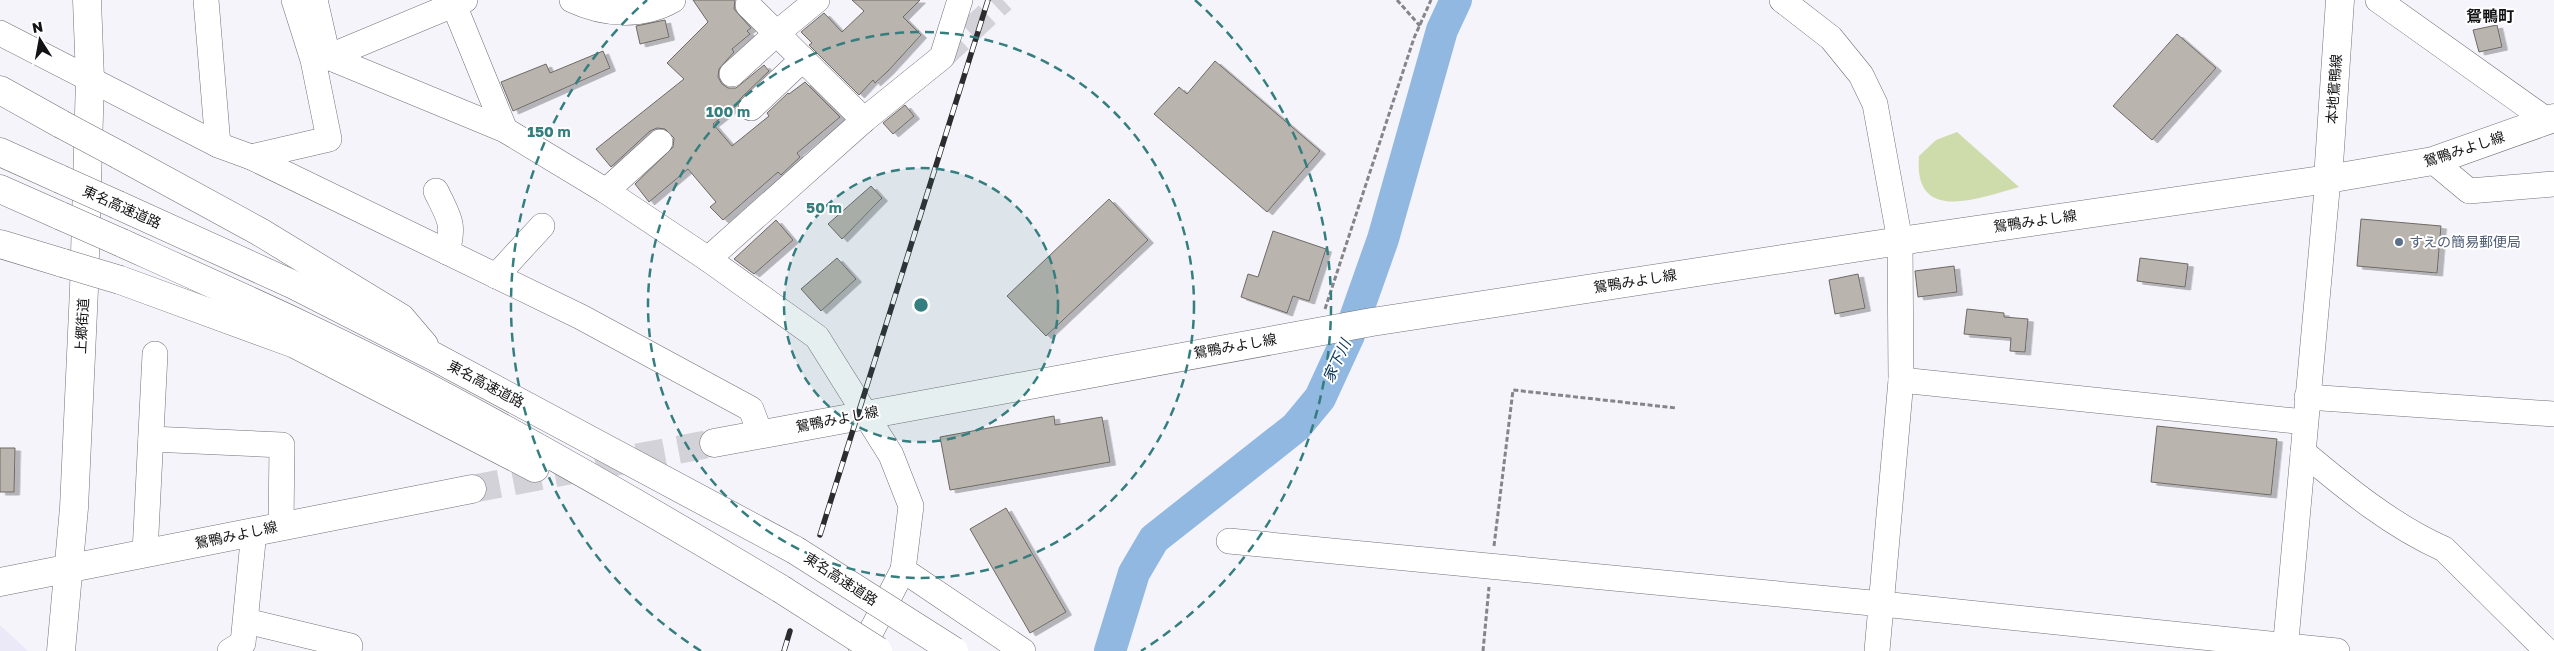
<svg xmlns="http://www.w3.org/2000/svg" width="2554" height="651" font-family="'Golos Text','Noto Sans JP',sans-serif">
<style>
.built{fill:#ebe9f8}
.green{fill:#cedbab}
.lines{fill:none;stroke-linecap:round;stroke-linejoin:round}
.river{stroke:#90b8e0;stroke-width:32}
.building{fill:#b9b4ae;stroke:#6e6964;filter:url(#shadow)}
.minor-tunnel{stroke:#d3d2d8;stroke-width:25;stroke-dasharray:25 12;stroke-linecap:butt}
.major-tunnel{stroke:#d3d2d8;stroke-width:28;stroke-dasharray:28 14;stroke-linecap:butt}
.minor-casing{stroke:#727177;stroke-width:26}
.major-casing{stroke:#727177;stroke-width:29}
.highway-casing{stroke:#727177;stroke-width:29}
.path{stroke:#858489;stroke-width:3;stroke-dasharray:5 2.5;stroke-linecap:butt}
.minor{stroke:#fff;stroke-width:25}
.major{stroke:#fff;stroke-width:28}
.highway{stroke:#fff;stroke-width:28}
.rail-casing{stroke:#2c2c2e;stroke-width:5.5}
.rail{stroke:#fff;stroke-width:4;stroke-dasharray:11;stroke-linecap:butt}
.highway-bridge-casing{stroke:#727177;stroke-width:29;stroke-linecap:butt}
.highway-bridge{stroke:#fff;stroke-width:28}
.ring{fill:none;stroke:#357e7f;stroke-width:2.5;stroke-dasharray:9 6}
.service-dot{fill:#5c6f8a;stroke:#fff;stroke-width:2}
.labels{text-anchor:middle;stroke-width:4;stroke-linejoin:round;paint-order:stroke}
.street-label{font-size:14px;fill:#131315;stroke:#fff}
.service-label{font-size:14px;fill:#4e5e75;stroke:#fff;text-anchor:start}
.water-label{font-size:15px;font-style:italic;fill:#013055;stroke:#fff}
.quarter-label{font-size:16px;font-weight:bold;fill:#131315;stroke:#fff}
.centre{fill:#357e7f;stroke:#fff;stroke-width:2.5}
.ring-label{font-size:15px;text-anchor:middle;font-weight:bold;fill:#357e7f;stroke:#fff;stroke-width:4;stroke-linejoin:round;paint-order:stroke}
</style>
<defs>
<filter id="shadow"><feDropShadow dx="5.5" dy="3" stdDeviation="0" flood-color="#0004"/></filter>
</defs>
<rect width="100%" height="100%" fill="#f5f4fb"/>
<!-- built -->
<path class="built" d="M0,625L28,651H0Z"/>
<!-- green -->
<path class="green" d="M1957,132L2019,187C1979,198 1913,225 1919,156L1936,140Z"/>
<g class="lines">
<!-- river -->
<path class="river" d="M1110,651L1134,573L1154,539L1296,427L1320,398L1349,335L1383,239L1442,30L1456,0"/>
</g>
<!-- building -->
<g class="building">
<path d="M693,0H735L734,9L751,28L747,31L750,34L732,49L734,52L719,69L718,77L722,84L728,88H736L764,65L769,71L741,98L737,105L713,124L732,146L769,116L767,113L788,93L789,94L805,82L840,117L797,153L800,157L781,175L778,172L723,220L710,207L716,202L688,169L649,202L635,184L673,147L674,138L665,129L657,128L650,131L611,167L596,149L684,79L667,63L708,22Z"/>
<path d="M852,0H920L903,17L921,35L888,71L875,83L873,80L859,95L809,45L812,43L801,32L824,13L842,32L864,11Z"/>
<path d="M665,20L669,37L640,44L636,26Z"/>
<path d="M2497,25L2502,47L2479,52L2473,30Z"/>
<path d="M2177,34L2216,68L2152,140L2113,106Z"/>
<path d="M603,51L610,68L513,111L501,82L546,64L550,73Z"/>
<path d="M1215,61L1320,151L1267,212L1154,114L1179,87L1187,94Z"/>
<path d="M905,105L914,116L893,134L883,123Z"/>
<path d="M871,186L882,198L842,239L828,224Z"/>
<path d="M1109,199L1148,240L1046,336L1007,296Z"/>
<path d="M2361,219L2441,226L2437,273L2357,266Z"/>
<path d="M776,220L793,240L754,274L734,259Z"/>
<path d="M1273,231L1326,249L1309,301L1293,296L1287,313L1241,297L1248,274L1258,277Z"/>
<path d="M837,258L856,279L821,311L801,289Z"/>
<path d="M2140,258L2188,264L2185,287L2137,281Z"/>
<path d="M1954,266L1957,292L1918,297L1915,271Z"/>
<path d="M1858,274L1865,308L1835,314L1829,280Z"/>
<path d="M1967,309L2004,313V317L2028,319L2025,352L2010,351L2011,338L1964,334Z"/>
<path d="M1054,416L1055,425L1102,417L1110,462L950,490L940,437Z"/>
<path d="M2157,426L2277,439L2271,495L2151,482Z"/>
<path d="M0,448H15L14,492H0Z"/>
<path d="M1006,508L1066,612L1030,633L970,529Z"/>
</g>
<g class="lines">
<!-- minor-tunnel -->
<path class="minor-tunnel" d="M942,57L1003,0"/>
<!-- major-tunnel -->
<path class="major-tunnel" d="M472,489L714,443"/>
<defs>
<g id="minor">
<path d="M206,0L218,145"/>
<path d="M315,0L328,57"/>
<path d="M572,0C604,15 642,18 673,0"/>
<path d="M1782,0L1831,38L1861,75L1875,104L1900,241L1901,380L1877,651"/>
<path d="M2378,0L2548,121"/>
<path d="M454,5L505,130"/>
<path d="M748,5L864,120"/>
<path d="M0,33L218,145L251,157L581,317L751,409L760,433"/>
<path d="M328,57L505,130L606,191L708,259L817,337L891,455L911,506L903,570L1023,651"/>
<path d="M318,59L328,57L465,0"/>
<path d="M732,74L777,33L817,0"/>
<path d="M751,108L803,59"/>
<path d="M251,157L329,139L313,60L294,0"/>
<path d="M2433,161L2469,191L2554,184"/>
<path d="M436,191C449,218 455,223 447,252"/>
<path d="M606,191L660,142"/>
<path d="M708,259L864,120L942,57L960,0"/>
<path d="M496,276L542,226"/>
<path d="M1901,380L2305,422"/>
<path d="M2307,397L2554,414"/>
<path d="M151,439L282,445L281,525"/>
<path d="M2303,452C2346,488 2392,526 2444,549L2547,651"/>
<path d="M1229,541L1882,604L2337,651"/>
<path d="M145,553L155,354"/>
<path d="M246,621L350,646"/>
<path d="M230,651L243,643L254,531"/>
<path d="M861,651L903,570"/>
<path d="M2285,651L2328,179"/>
</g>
<g id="major">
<path d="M2328,179L2340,0"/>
<path d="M714,443L1372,322L1900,241L2328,179L2433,161L2554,118"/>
<path d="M0,582L472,489"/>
<path d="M61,651L74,508L84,289L90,79L87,0"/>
</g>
<g id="highway">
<path d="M0,90L61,124"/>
<path d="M0,152L60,179"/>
<path d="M119,155L260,232L401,318L424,345"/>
<path d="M0,189L61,216"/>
<path d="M118,205L294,285L435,357L795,550"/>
<path d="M122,243C233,293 346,343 453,401C564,461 673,524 781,589"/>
<path d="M0,244L63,263"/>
<path d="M120,280L295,344L535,468"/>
</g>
</defs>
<!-- minor casing -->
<use href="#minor" class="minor-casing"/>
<!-- major casing -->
<use href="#major" class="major-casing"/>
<!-- highway casing -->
<use href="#highway" class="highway-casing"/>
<!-- path -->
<g class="path">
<path d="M1397,0L1420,26"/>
<path d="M1325,309L1414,38L1431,0"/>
<path d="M1494,546L1513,390L1676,408"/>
<path d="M1483,651L1489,587"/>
</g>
<!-- minor -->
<use href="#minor" class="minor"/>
<!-- major -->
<use href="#major" class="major"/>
<!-- highway -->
<use href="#highway" class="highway"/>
<defs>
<g id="rail">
<path d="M820,535L988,0"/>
<path d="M784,651L790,631"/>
</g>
</defs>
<!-- rail casing -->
<use href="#rail" class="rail-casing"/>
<!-- rail -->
<use href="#rail" class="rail"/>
<defs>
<g id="highway-bridge">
<path d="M61,124L119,155"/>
<path d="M60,179L118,205"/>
<path d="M61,216L122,243"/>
<path d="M63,263L120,280"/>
<path d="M795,550L954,651"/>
<path d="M781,589L878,651"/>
</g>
</defs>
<!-- highway-bridge casing -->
<use href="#highway-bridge" class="highway-bridge-casing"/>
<!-- highway-bridge -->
<use href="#highway-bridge" class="highway-bridge"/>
</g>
<!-- distance rings -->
<circle cx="921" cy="305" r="137" fill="#357e7f" fill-opacity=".12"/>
<g class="ring">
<circle cx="921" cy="305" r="137"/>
<circle cx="921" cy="305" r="273"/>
<path d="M701 651A410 410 0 0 1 647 0M1195 0A410 410 0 0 1 1141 651"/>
</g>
<!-- markers -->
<circle class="service-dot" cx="2399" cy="242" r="5"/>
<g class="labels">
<!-- street labels -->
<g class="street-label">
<text transform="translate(2334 89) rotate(-86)" y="5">本地鴛鴨線</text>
<text transform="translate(2464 149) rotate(-18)" y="5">鴛鴨みよし線</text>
<text transform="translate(122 207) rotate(24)" y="5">東名高速道路</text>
<text transform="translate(2035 221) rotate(-8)" y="5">鴛鴨みよし線</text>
<text transform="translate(1635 281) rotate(-9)" y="5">鴛鴨みよし線</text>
<text transform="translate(82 326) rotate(-87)" y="5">上郷街道</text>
<text transform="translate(1235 346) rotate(-10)" y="5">鴛鴨みよし線</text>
<text transform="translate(486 384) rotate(28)" y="5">東名高速道路</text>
<text transform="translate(837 419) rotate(-11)" y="5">鴛鴨みよし線</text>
<text transform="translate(236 535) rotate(-12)" y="5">鴛鴨みよし線</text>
<text transform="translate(841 579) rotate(33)" y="5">東名高速道路</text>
</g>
<!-- service labels -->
<g class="service-label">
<text x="2409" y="247">すえの簡易郵便局</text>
</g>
<!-- water labels -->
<g class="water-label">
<text transform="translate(1337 361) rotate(-65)" y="5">家下川</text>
</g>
<!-- quarter labels -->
<g class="quarter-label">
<text x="2490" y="22">鴛鴨町</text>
</g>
</g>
<circle cx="921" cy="305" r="8" class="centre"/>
<g class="ring-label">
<text x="728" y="117">100 m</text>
<text x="549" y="137">150 m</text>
<text x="824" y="213">50 m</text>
</g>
<!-- north arrow -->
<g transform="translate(40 40) rotate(349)" stroke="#ffffff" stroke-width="4" paint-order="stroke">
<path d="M0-4L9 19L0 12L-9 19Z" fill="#131315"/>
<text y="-8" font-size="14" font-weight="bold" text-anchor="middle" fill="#131315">N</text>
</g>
</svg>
